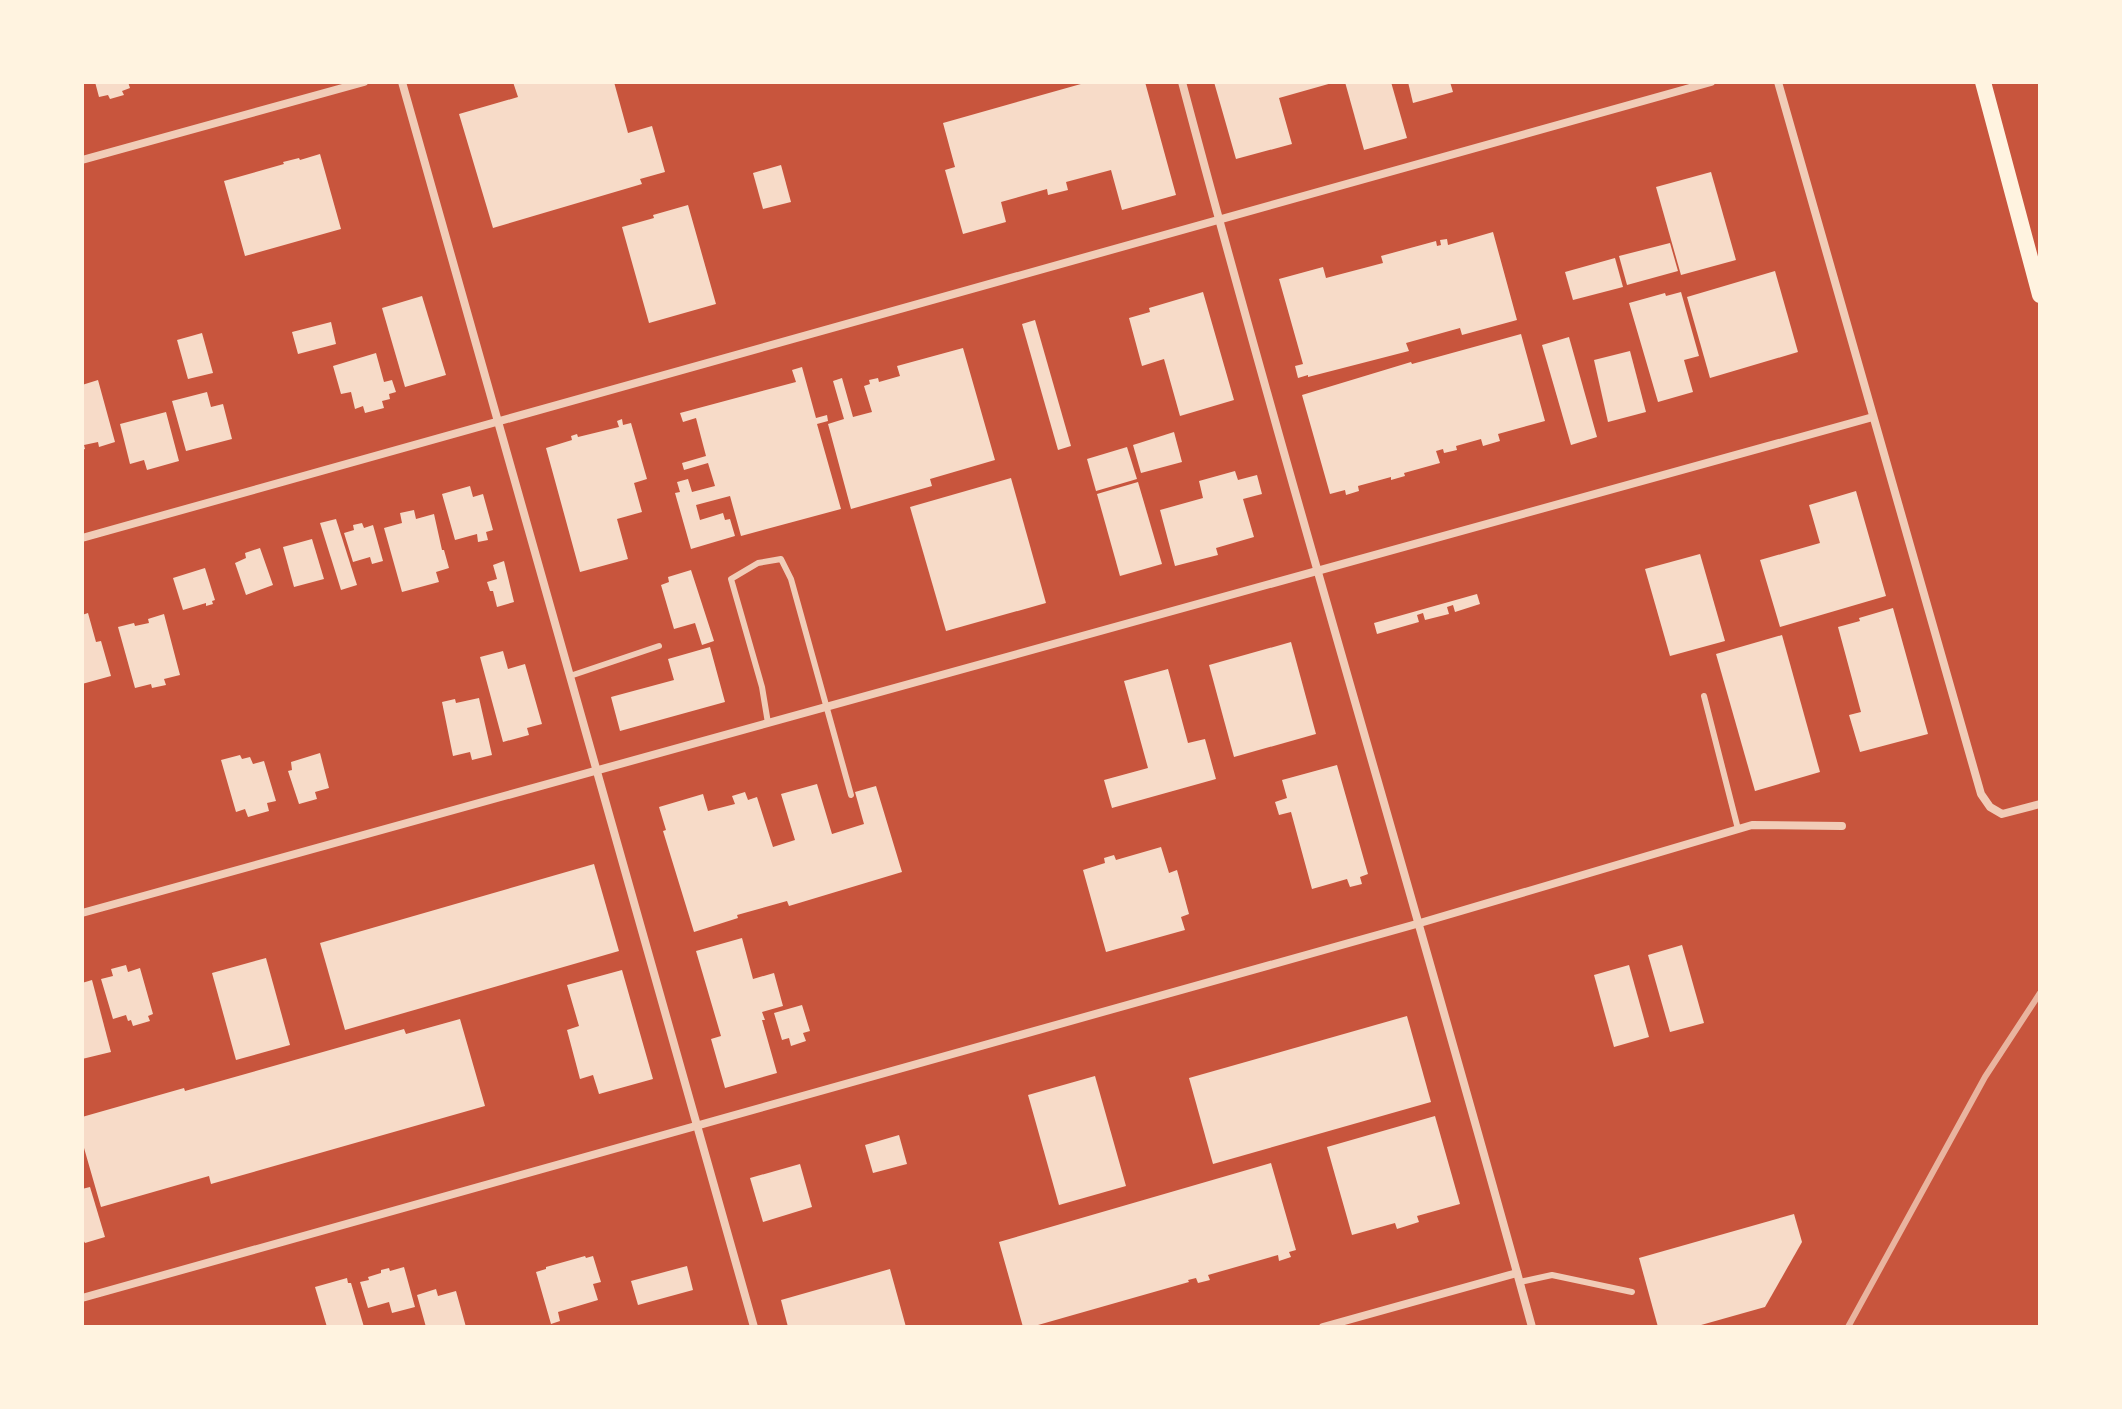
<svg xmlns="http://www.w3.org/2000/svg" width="2122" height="1409" font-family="Lato,sans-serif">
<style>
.building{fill:#f7dbc8}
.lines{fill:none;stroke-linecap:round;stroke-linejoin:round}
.service{stroke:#f1ccb7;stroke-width:6}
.minor{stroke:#f1ccb7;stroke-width:8}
.secondary{stroke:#fff3e0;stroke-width:16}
.rail{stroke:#e9b49f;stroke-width:6}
</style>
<rect width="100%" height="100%" fill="#c8553d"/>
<!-- building -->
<g class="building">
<path d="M95,82H128L130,88L122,91L124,95L110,99L108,95L99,97Z"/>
<path d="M513,82H614L628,133L652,126L665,172L640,179L642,184L493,228L459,114L518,97Z"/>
<path d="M1088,82H1145L1176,195L1122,210L1111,170L1066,182L1068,190L1048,195L1047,189L1001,202L1006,222L963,234L945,170L955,167L943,123Z"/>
<path d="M1214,82H1332V83L1279,98L1292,144L1236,159Z"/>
<path d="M1345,82H1391L1407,138L1364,150Z"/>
<path d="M1408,82H1450L1453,92L1413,103Z"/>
<path d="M320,154L341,229L245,256L224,181L284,164L283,162L299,158L300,160Z"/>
<path d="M781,165L791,202L763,209L753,173Z"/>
<path d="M1711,172L1736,260L1681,275L1656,187Z"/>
<path d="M688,205L716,304L649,323L622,227L654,218L653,215Z"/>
<path d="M1493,232L1517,320L1462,335L1460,328L1406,343L1409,351L1308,377V375L1298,378L1295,366L1303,364L1279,279L1323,267L1326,278L1383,263L1381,256L1436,241L1437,246L1441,245L1440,240L1447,239L1448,245Z"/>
<path d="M1670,243L1678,271L1627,285L1619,256Z"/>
<path d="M1615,258L1623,287L1573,300L1565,272Z"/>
<path d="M1775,271L1798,352L1710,378L1687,297Z"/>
<path d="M1203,292L1234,400L1180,416L1164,359L1142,366L1129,318L1150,312L1149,308Z"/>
<path d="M1681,292L1699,356L1684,360L1693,392L1658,402L1629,303L1665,293L1666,296Z"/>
<path d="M422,296L446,375L405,387L382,308Z"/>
<path d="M1035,320L1071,446L1058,450L1022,324Z"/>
<path d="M331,322L336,344L298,354L292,332Z"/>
<path d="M202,333L213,373L188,379L177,340Z"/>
<path d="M1521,334L1545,421L1498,434L1500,441L1483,446L1481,439L1456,446L1457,450L1444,453L1443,449L1436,451L1440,463L1404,473L1405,476L1391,480V477L1358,486L1359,491L1346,495L1345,490L1330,494L1302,395L1411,362L1412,364Z"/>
<path d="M1569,337L1597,437L1571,445L1542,345Z"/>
<path d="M963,348L995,460L930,479L932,486L851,509L828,424L844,419L833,381L842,378L853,417L872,412L864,386L870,384L869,380L878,378L879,382L900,376L897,366Z"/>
<path d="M1630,351L1646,412L1608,422L1594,360Z"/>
<path d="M376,353L384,382L392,380L396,392L389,394L390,399L382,401L384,408L365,413L363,406L355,409L351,392L341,394L333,366Z"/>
<path d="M802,367L816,418L827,415L828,421L817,424L841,509L741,536L730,496L696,505L700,520L723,513L725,520L730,519L735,536L691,549L675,493L680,492L677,482L688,479L692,492L715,486L708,463L684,470L682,463L706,456L696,418L683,422L680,413L796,382L792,370Z"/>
<path d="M98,380L115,442L99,447L98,442L84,445L85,449L82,450V385Z"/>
<path d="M207,392L211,407L223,404L232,439L186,451L172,401Z"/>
<path d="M166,412L179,461L147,470L144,460L130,464L120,424Z"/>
<path d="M622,419L623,425L631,423L647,479L634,483L642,512L617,519L628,559L580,572L546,448L572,440L571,436L577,434L578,437L619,427L617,421Z"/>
<path d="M1174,432L1182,462L1141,473L1133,445Z"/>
<path d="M1127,447L1137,479L1096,491L1087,459Z"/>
<path d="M1235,471L1238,480L1257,475L1262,494L1243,499L1254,537L1216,548L1218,555L1175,566L1160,510L1203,498L1199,481Z"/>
<path d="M1011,478L1046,603L946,631L910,507Z"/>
<path d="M1138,482L1162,564L1120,576L1097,494Z"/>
<path d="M470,486L473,497L483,494L493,530L486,532L488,540L478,542L477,534L455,540L442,494Z"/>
<path d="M1856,491L1886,596L1780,627L1760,560L1820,543L1809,505Z"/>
<path d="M414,510L416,519L434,514L442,550H444L449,568L436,572L439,582L402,592L384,528L402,523L400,513Z"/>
<path d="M336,519L357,585L341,590L320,523Z"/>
<path d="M362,523L364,528L373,525L383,561L372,564L370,557L353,562L344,533L354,530L353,525Z"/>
<path d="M312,539L324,579L294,587L283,547Z"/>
<path d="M260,548L273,585L246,595L235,563L246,558L245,553Z"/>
<path d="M1700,554L1725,641L1670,656L1645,569Z"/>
<path d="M504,561L514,602L497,607L493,591H490L487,582L497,579L493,565Z"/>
<path d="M205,568L215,600L212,601L213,604L206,606V603L183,610L173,578Z"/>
<path d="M691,570L714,641L702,645L695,623L674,629L661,585L669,582L668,577Z"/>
<path d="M1477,594L1480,604L1455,612L1453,605L1447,607L1449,614L1425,620L1423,613L1417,615L1419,622L1377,634L1374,623Z"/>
<path d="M1893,608L1928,734L1860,752L1849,715L1861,712L1838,627L1860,621L1859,618Z"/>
<path d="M88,613L96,642L101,641L111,676L82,684V615Z"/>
<path d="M164,614L180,675L164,679L166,685L152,688L151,684L135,688L118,627L134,623L135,626L149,623L148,619Z"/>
<path d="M1782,635L1820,772L1755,791L1716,654Z"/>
<path d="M1291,642L1316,734L1234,757L1209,665Z"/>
<path d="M710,647L725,702L620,731L611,697L674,680L668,659Z"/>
<path d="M503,651L508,669L525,664L542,724L527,728L529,735L503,742L480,657Z"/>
<path d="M1168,669L1188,743L1205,739L1216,779L1112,808L1104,780L1148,768L1124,681Z"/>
<path d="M479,698L492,755L472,760L470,752L453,756L442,702L455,699L456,703Z"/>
<path d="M320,753L329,788L315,792L317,799L299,804L288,771L292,770L291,762Z"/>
<path d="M240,755L242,759L250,757L253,764L264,761L276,801L267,803L269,811L248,817L245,809L236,812L221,760Z"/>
<path d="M1337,765L1368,874L1360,877L1362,884L1350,887L1347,879L1312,889L1291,812L1279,815L1275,802L1287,798L1282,780Z"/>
<path d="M817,784L832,834L864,824L855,792L876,786L902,872L789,906L787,901L737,915L738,918L694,932L663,831L666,830L659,807L703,794L708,811L735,804L732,796L745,792L748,800L757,797L773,847L795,840L781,794Z"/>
<path d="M1161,847L1169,873L1177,870L1189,914L1181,917L1185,930L1106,952L1083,870L1105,863L1104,858L1114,855L1116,860Z"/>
<path d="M594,864L619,951L345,1030L320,943Z"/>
<path d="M742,938L753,979L774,973L783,1006L762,1012L765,1020H762L777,1073L725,1088L711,1039L721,1036L696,951Z"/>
<path d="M1682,945L1704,1023L1670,1032L1648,955Z"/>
<path d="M266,958L290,1045L236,1060L212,973Z"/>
<path d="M126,965L128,972L140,968L153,1014L148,1016L150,1021L133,1026L131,1020L128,1021L126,1015L113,1019L101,979L113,976L111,969Z"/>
<path d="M1629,965L1649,1037L1614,1047L1594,975Z"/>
<path d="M622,970L653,1079L599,1094L593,1075L580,1079L567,1030L579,1026L567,985Z"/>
<path d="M92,980L111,1052L82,1059V983Z"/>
<path d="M802,1005L810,1031L803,1033L806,1041L791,1046L789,1038L782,1040L774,1013Z"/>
<path d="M1407,1016L1431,1102L1213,1164L1189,1078Z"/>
<path d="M460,1019L485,1106L211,1184L209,1176L101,1207L82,1141V1117L184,1088L185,1091L404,1029L406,1034Z"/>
<path d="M1095,1076L1126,1186L1059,1205L1028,1095Z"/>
<path d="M1435,1116L1460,1204L1417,1216L1419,1222L1397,1229L1395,1223L1352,1235L1327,1147Z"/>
<path d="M899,1135L907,1164L873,1173L865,1145Z"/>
<path d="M1271,1163L1296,1250L1289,1252L1291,1257L1279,1261L1278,1255L1208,1275L1210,1280L1198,1283L1196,1278L1188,1280L1189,1282L1031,1327H1023L999,1242Z"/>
<path d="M800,1164L812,1207L763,1222L750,1178Z"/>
<path d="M90,1187L105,1237L85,1243L82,1238V1189Z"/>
<path d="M1794,1214L1802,1242L1765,1307L1694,1327H1658L1639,1258Z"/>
<path d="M585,1256L586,1258L593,1256L601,1282L593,1284L598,1300L558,1312L560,1321L551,1324L536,1272L546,1269V1267Z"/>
<path d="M687,1266L693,1290L638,1305L631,1281Z"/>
<path d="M404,1267L415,1307L392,1313L389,1302L368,1308L360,1282L369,1280L368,1277L381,1273V1270L389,1268L390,1271Z"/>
<path d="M890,1269L906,1327H788L781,1300Z"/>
<path d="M347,1278L348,1283H351L364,1327H327L315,1287Z"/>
<path d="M436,1289L438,1296L456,1291L466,1327H426L417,1295Z"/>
</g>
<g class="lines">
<!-- service -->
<g class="service">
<path d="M570,676L659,646"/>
<path d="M1704,696L1738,829"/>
<path d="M768,723L762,687L731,579L758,563L781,559L791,579L851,795"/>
<path d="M1520,1282L1552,1275L1632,1292"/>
</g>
<!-- minor -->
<g class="minor">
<path d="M402,82L754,1327"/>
<path d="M1182,82C1293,499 1418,911 1532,1327"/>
<path d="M1778,82L1981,794L1990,807L2002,814L2040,804"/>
<path d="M82,160L364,82"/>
<path d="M82,538L1711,82"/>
<path d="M82,913L1873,417"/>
<path d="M82,1298L1420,923L1752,825L1842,826"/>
<path d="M1323,1327L1517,1273"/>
</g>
<!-- secondary -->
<path class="secondary" d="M1983,82L2040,295"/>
<!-- rail -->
<path class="rail" d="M1848,1327L1985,1077L2040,993"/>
</g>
<!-- border -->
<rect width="2122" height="1409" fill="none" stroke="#fff3e0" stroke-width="168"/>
</svg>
